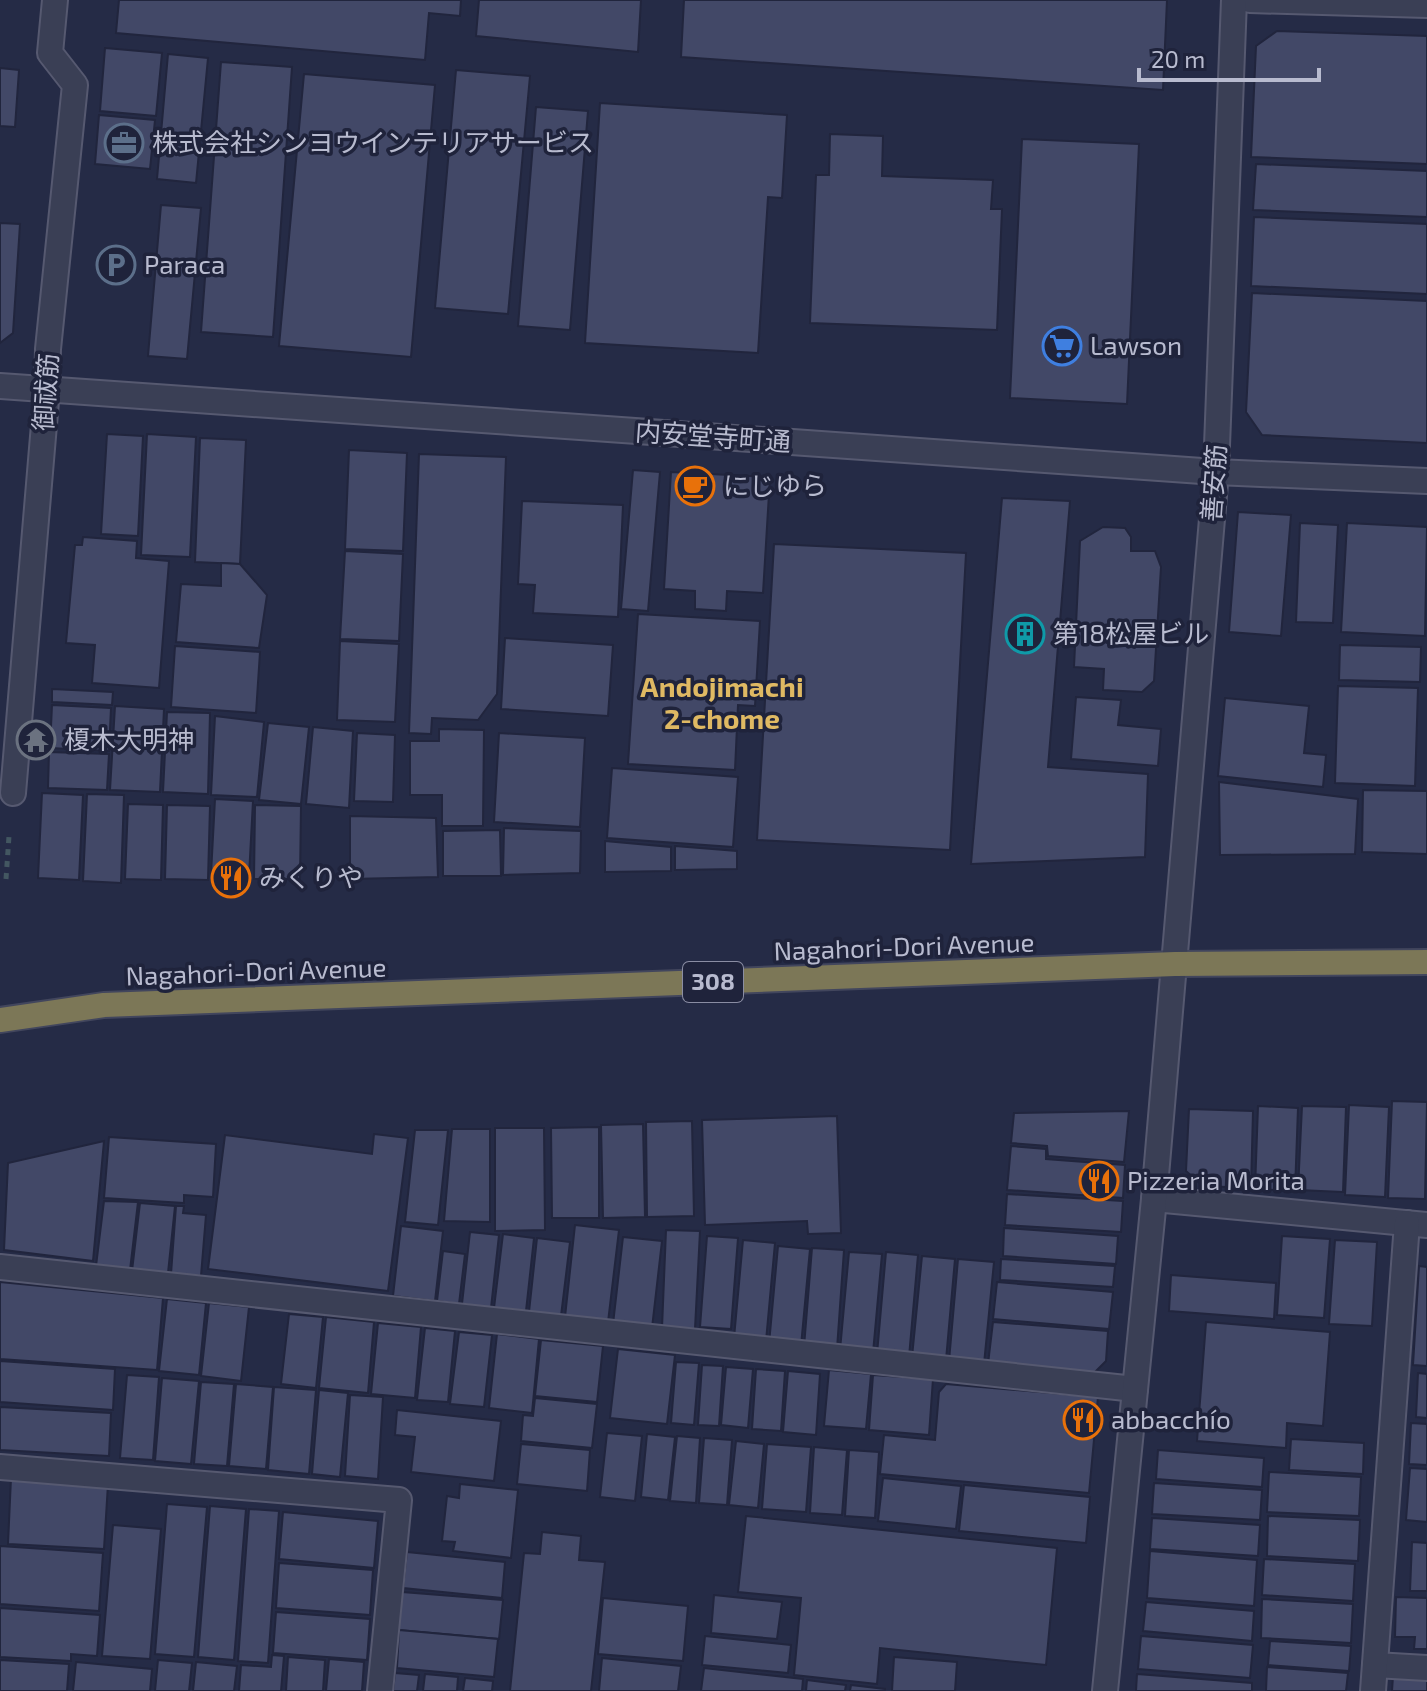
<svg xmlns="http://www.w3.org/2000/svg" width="1427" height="1691" font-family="'Exo 2','Noto Sans JP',sans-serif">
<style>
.building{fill:#424867;stroke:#21253d;stroke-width:2}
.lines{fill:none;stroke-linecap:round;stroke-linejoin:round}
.street-casing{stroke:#565970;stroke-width:28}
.highway-casing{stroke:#42465d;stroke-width:28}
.path{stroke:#435761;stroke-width:5;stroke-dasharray:6 6;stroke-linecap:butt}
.street{stroke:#3a3f55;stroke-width:24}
.highway{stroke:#7c7757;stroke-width:24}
.labels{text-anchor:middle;stroke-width:7;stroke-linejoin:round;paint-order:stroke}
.shield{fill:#1f233b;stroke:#8a8da3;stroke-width:2}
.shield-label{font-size:24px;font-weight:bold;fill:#b8bbcf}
.poi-label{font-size:26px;fill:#b8bbcf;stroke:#1f233b;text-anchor:start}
.street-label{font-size:26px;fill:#b8bbcf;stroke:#1f233b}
.neighbourhood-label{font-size:28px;font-weight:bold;fill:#dfb963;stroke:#1f233b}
</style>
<rect width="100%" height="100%" fill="#252b46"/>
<!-- building -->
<g class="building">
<path d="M119,0H461L460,16L429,13L425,60L116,33Z"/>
<path d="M479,0H641L638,52L476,36Z"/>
<path d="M684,0H1167L1163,90L681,57Z"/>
<path d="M1277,31L1427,36V164L1251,157L1256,46Z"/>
<path d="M105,48L162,53L156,116L100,111Z"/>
<path d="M168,54L208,58L196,183L157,179Z"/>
<path d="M221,62L292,67L273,337L201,332Z"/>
<path d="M0,68L19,70L15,127L0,126Z"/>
<path d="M456,70L530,76L508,314L435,308Z"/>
<path d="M304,74L435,85L411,357L279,346Z"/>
<path d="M600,103L787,115L782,198L768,197L758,353L585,343Z"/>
<path d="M536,107L588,111L570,330L518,326Z"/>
<path d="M99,115L155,120L150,169L95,164Z"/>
<path d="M830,134L883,136L882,176L993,180L991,209H1002L997,330L810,323L816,175H829Z"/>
<path d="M1022,139L1139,144L1127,404L1010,398Z"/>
<path d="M1256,164L1427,171V217L1253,210Z"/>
<path d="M161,205L201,208L187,359L148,356Z"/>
<path d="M1254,217L1427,224V294L1251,286Z"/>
<path d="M0,223L20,224L13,333L0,343Z"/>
<path d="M1252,293L1427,301V443L1262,435L1246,412Z"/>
<path d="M107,434L143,436L138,536L101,534Z"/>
<path d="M147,434L196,437L190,557L141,555Z"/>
<path d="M200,438L246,440L240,564L195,562Z"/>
<path d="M349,450L407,453L403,551L345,549Z"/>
<path d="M419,454L506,457L497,694L478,720L432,718L431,734L409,733Z"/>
<path d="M633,470L660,472L648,611L621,609Z"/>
<path d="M671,472L770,477L763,593L727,591L726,611L695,609V591L664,589Z"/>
<path d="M1002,498L1070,501L1048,767L1148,774L1145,857L971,864Z"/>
<path d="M522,501L623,505L618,617L533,613L535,585L518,584Z"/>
<path d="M1238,512L1291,515L1281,636L1229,632Z"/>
<path d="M1300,523L1338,525L1333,623L1296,622Z"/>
<path d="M1347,523L1427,527L1425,636L1341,632Z"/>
<path d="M1103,527L1125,528L1131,537V551H1155L1161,567L1154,681L1142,692L1103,690L1104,669L1074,667L1080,541Z"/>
<path d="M83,537L137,541L136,558L169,561L159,688L92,683L95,645L66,643L75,545H82Z"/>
<path d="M774,544L966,553L950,850L757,840Z"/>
<path d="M345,551L403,554L399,641L340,639Z"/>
<path d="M221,563L240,564L267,595L259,648L176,642L181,584L221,586Z"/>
<path d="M638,614L760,621L755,706L738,705L735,770L628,764Z"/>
<path d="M505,638L613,645L608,716L501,709Z"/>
<path d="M340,641L399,644L395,722L337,720Z"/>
<path d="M1340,645L1421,647L1420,682L1339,680Z"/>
<path d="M175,646L260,652L256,713L171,707Z"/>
<path d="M1338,686L1418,688L1415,786L1335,783Z"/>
<path d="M52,689L113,692L112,705L52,702Z"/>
<path d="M1076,697L1121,700L1118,725L1161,729L1158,766L1071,759Z"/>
<path d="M1225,698L1309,706L1304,753L1326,755L1323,787L1218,776Z"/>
<path d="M52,705L111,708L109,751L50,748Z"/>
<path d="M115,706L164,709L160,792L110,790Z"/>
<path d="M167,712L210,713L208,794L163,792Z"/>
<path d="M215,716L264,722L257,797L211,795Z"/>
<path d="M268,723L309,727L301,804L259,800Z"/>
<path d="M313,727L353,731L349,808L306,804Z"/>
<path d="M439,729L484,730L483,826H442V795H410V741H439Z"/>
<path d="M357,733L395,735L393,802L354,801Z"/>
<path d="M499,733L585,738L580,827L494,822Z"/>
<path d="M49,752L109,754L107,790L48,788Z"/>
<path d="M612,768L738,777L733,847L607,838Z"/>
<path d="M1219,782L1358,799L1355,854L1220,855Z"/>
<path d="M1363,790L1427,791V854L1362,852Z"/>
<path d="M42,793L83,795L79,880L38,878Z"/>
<path d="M87,794L124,795L121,883L83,881Z"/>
<path d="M215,799L253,801L249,876L211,874Z"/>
<path d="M128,804L163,805L161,880L125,879Z"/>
<path d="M167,805L210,806L208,880L165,879Z"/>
<path d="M255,805L301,806L300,879H254Z"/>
<path d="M350,816L436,818L438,877L350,879Z"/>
<path d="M504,828L581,831L580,873L503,875Z"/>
<path d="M500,830L501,876H443V831Z"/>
<path d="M605,841L671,847V871L605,872Z"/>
<path d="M675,846L737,851V869L675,870Z"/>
<path d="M1392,1101L1427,1102L1425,1199L1388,1198Z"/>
<path d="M1349,1105L1389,1107L1385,1197L1345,1195Z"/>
<path d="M1258,1106L1298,1108L1295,1191L1255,1189Z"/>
<path d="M1302,1106L1346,1107L1343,1192L1298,1190Z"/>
<path d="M1189,1109L1253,1111L1251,1188L1203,1186L1186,1171Z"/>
<path d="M1129,1111L1124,1162L1048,1156L1047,1146L1011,1143L1014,1113Z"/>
<path d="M837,1116L841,1233L808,1234L807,1221L705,1225L702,1120Z"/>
<path d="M692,1121L694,1216L647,1217L646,1122Z"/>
<path d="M643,1124L645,1217L603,1218L601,1125Z"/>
<path d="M599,1127V1218H552L551,1128Z"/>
<path d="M495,1128H544L545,1230L495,1231Z"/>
<path d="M452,1129H490V1222L444,1221Z"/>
<path d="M415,1130H448L438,1225L405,1222Z"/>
<path d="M374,1134L408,1138L388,1291L208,1269L225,1135L372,1154Z"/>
<path d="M109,1137L216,1144L213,1197L184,1195V1203L104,1198Z"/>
<path d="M104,1141L93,1261L4,1250L8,1163Z"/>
<path d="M1011,1146L1046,1149V1159L1125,1165L1123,1198L1007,1190Z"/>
<path d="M1007,1194L1123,1201L1121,1232L1005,1225Z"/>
<path d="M104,1201L138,1202L130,1270L96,1266Z"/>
<path d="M140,1203L175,1206L168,1273L132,1271Z"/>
<path d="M176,1206H184L183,1213L206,1215L201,1276L171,1274Z"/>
<path d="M575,1225L619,1230L608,1322L565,1317Z"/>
<path d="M401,1226L443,1231L435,1301L393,1296Z"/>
<path d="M1004,1228L1118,1236L1116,1264L1003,1256Z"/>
<path d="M666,1230L700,1231L695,1329L662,1328Z"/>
<path d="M470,1232L499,1235L491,1308L462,1304Z"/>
<path d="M503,1234L534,1238L526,1311L494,1308Z"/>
<path d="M707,1236L738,1238L731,1329L700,1327Z"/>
<path d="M1282,1236L1330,1239L1324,1318L1277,1315Z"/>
<path d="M623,1237L662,1241L652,1328L613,1324Z"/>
<path d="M537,1238L570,1242L561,1316L529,1312Z"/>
<path d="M743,1240L775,1243L766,1341L734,1338Z"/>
<path d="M1335,1240L1377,1242L1372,1326L1329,1324Z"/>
<path d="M778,1246L810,1249L801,1346L769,1344Z"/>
<path d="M812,1248L844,1250L837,1349L804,1347Z"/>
<path d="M443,1251L465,1254L459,1304L437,1301Z"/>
<path d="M849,1252L882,1254L873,1353L840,1350Z"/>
<path d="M886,1252L918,1255L909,1357L877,1354Z"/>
<path d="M922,1256L955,1259L946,1360L912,1357Z"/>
<path d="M958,1259L994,1262L984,1364L949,1361Z"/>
<path d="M1001,1259L1115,1266L1113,1287L1000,1280Z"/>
<path d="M1419,1266L1427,1267V1366L1413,1365Z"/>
<path d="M1171,1275L1276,1283L1274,1319L1169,1311Z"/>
<path d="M0,1282L163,1298L157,1370L0,1359Z"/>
<path d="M997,1282L1113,1292L1109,1329L993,1319Z"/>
<path d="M167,1299L206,1303L199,1375L159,1371Z"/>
<path d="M209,1303L249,1307L241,1381L201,1376Z"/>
<path d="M289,1314L323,1317L316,1388L281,1384Z"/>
<path d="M326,1317L374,1322L368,1393L319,1388Z"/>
<path d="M993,1322L1108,1331L1106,1361L1091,1376L988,1364Z"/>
<path d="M1206,1322L1330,1332L1323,1426L1287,1423L1286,1448L1197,1441Z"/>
<path d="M378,1323L421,1327L415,1398L371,1394Z"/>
<path d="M425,1328L455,1331L448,1402L417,1400Z"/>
<path d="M459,1332L492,1335L484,1407L450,1404Z"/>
<path d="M497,1334L539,1339L532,1413L489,1408Z"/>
<path d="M541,1340L603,1346L597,1402L535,1396Z"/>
<path d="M618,1349L675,1355L667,1424L610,1418Z"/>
<path d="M0,1361L115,1369L113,1410L0,1402Z"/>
<path d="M676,1362L699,1363L694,1425L671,1423Z"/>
<path d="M702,1365L723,1366L719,1426L698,1425Z"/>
<path d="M726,1367L753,1369L748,1428L721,1425Z"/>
<path d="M756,1369L785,1371L781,1431L752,1429Z"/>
<path d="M829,1370L871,1374L866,1429L824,1426Z"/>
<path d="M788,1371L820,1374L816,1435L783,1432Z"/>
<path d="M1418,1373L1427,1374V1418L1416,1417Z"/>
<path d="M127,1375L159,1377L153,1460L120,1458Z"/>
<path d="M873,1375L933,1379L929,1435L869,1430Z"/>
<path d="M162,1378L199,1381L191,1464L155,1461Z"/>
<path d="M201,1382L234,1384L227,1466L194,1464Z"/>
<path d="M236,1384L273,1387L266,1469L229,1466Z"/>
<path d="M946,1384L1098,1397L1089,1493L880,1474L884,1435L935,1440L939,1392Z"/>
<path d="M274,1387L316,1390L309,1474L268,1470Z"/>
<path d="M319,1390L348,1393L340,1477L312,1474Z"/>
<path d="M350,1395L383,1397L378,1479L345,1476Z"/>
<path d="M535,1398L597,1404L592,1448L521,1441L523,1415L533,1416Z"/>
<path d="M0,1407L111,1413L109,1456L0,1450Z"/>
<path d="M397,1410L501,1421L494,1481L411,1472L415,1437L395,1435Z"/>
<path d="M1411,1423L1427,1424V1465L1409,1464Z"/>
<path d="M607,1433L642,1436L635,1501L600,1497Z"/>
<path d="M647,1434L675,1437L668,1500L641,1497Z"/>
<path d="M677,1436L700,1438L696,1503L670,1501Z"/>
<path d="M704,1438L732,1440L727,1505L699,1503Z"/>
<path d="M1291,1439L1364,1443L1363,1474L1289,1470Z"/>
<path d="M736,1441L764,1444L758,1508L729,1505Z"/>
<path d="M521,1444L590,1450L587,1491L517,1484Z"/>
<path d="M767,1444L811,1447L806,1512L762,1509Z"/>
<path d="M814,1447L847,1450L842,1515L810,1513Z"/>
<path d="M849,1450L879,1452L875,1518L845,1516Z"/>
<path d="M1158,1450L1264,1458L1262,1487L1156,1479Z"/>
<path d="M1410,1468L1427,1469V1522L1406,1520Z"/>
<path d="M1269,1472L1361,1477L1359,1516L1267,1512Z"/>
<path d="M11,1478L108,1484L104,1549L8,1544Z"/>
<path d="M883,1478L961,1486L956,1529L878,1521Z"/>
<path d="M1154,1483L1262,1490L1260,1520L1152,1514Z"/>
<path d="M460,1484L518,1490L511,1558L453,1551L455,1542L442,1541L447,1496L459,1498Z"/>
<path d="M964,1485L1090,1497L1086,1543L959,1531Z"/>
<path d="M167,1504L207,1507L194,1657L155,1654Z"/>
<path d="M210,1506L246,1509L234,1660L198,1657Z"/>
<path d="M249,1509L279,1511L268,1663L238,1661Z"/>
<path d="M283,1512L378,1521L374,1568L279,1559Z"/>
<path d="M746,1516L1057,1548L1046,1665L880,1648L877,1684L794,1675L801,1598L738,1592Z"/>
<path d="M1268,1516L1360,1520L1358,1561L1267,1556Z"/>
<path d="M1152,1518L1260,1525L1258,1556L1150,1549Z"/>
<path d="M113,1525L161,1529L150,1659L102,1656Z"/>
<path d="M542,1532L581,1536L579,1560L605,1562L591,1691H510L524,1553L540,1554Z"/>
<path d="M1412,1542L1427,1543V1591H1410Z"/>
<path d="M0,1546L103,1553L99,1611L0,1604Z"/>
<path d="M1150,1551L1257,1560L1254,1606L1147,1598Z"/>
<path d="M407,1552L505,1562L502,1598L403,1588Z"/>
<path d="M1264,1559L1355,1564L1353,1601L1262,1595Z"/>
<path d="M279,1563L373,1570L370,1615L276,1608Z"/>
<path d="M402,1592L503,1600L499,1639L398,1630Z"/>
<path d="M714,1595L782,1602L777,1639L711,1633Z"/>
<path d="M1396,1597L1427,1598V1649H1414L1415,1637H1395Z"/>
<path d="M603,1598L688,1606L683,1661L598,1654Z"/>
<path d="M1262,1599L1353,1604L1351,1643L1261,1638Z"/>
<path d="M1146,1602L1254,1611L1252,1641L1143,1631Z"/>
<path d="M0,1608L100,1615L97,1656L71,1654V1661L0,1657Z"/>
<path d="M276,1612L370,1619L367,1660L273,1653Z"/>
<path d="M399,1630L498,1639L494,1677L397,1668Z"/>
<path d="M705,1636L791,1645L788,1673L702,1665Z"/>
<path d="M1141,1636L1253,1645L1250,1678L1138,1669Z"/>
<path d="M1270,1641L1351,1646L1349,1671L1268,1665Z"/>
<path d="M272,1655L284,1656L281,1691H239L241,1665L271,1667Z"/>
<path d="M288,1657L325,1660L323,1691H286Z"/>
<path d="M894,1657L957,1662L955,1691H892Z"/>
<path d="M602,1658L681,1666L678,1691H599Z"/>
<path d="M329,1659L364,1662L362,1691H326Z"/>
<path d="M0,1660L69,1664L67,1691H0Z"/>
<path d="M158,1660L192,1663L189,1691H155Z"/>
<path d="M76,1662L152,1669L150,1691H73Z"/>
<path d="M196,1662L237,1666L234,1691H193Z"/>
<path d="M1267,1667L1348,1673L1346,1691H1266Z"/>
<path d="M704,1668L803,1679L802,1691H701Z"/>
<path d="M395,1673L419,1675L417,1691H393Z"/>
<path d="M425,1674L458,1677L457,1691H423Z"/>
<path d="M1137,1674L1252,1683V1691H1136Z"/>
<path d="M1393,1676L1427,1679V1691H1392Z"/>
<path d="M465,1678L493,1681L492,1691H463Z"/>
<path d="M807,1680L846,1685L845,1691H806Z"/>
<path d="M851,1685L885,1689V1691H850Z"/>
</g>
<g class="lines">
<defs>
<g id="street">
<path d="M1250,0L1427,5"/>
<path d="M0,386L1216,472L1427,481"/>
<path d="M13,793L47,389L48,349L75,85L50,53L55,0"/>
<path d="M1154,1199L1427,1225"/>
<path d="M0,1267L1135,1389"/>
<path d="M0,1467L399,1500L380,1691"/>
<path d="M1375,1665L1427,1668"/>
<path d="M1105,1691L1154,1199L1216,472L1234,0"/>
<path d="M1373,1691L1407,1223"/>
</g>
<path id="highway" d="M0,1020L104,1005L1175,964L1427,962"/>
</defs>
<!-- street casing -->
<use href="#street" class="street-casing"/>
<!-- highway casing -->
<use href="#highway" class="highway-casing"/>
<!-- path -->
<path class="path" d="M6,879L9,836"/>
<!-- street -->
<use href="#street" class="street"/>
<!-- highway -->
<use href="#highway" class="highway"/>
</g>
<!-- icons -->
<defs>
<symbol id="office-ring" viewBox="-11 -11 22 22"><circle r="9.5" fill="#1f233b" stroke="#5c6f8a" stroke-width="1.5"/><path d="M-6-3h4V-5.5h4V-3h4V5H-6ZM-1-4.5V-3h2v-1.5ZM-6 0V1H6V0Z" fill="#5c6f8a"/></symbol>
<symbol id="parking-ring" viewBox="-11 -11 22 22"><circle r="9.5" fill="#1f233b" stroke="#5c6f8a" stroke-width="1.5"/><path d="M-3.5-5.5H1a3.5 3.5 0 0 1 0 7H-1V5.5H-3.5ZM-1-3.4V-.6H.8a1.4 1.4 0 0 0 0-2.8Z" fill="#5c6f8a"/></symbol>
<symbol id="supermarket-ring" viewBox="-11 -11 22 22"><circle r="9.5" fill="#1f233b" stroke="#3f7fe0" stroke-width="1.5"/><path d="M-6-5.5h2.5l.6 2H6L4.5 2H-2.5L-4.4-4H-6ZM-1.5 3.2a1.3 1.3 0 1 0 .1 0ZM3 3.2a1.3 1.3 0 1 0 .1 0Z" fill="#3f7fe0"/></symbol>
<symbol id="cafe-ring" viewBox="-11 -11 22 22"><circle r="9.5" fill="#1f233b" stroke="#e8710a" stroke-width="1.5"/><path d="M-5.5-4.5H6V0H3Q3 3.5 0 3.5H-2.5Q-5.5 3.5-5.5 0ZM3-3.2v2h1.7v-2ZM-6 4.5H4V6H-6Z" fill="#e8710a"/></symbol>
<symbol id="building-ring" viewBox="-11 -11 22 22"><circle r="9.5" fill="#1f233b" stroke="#0f9aa8" stroke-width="1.5"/><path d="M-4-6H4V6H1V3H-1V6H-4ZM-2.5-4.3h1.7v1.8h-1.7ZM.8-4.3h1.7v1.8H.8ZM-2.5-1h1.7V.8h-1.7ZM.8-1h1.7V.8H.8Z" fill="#0f9aa8"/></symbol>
<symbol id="temple-ring" viewBox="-11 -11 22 22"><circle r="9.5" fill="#1f233b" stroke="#6b7280" stroke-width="1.5"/><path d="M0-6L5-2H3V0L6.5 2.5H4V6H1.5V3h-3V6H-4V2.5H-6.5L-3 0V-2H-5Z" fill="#6b7280"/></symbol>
<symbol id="restaurant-ring" viewBox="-11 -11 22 22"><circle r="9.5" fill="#1f233b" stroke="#e8710a" stroke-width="1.5"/><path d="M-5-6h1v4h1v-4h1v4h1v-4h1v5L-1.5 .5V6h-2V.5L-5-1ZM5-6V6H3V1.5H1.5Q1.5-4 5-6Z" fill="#e8710a"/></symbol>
</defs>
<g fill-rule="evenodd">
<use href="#office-ring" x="102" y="121" width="44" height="44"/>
<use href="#parking-ring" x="94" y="243" width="44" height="44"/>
<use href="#supermarket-ring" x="1040" y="324" width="44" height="44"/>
<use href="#cafe-ring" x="673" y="464" width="44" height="44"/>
<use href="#building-ring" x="1003" y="612" width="44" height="44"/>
<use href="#temple-ring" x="14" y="718" width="44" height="44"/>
<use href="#restaurant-ring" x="209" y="856" width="44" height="44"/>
<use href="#restaurant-ring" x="1077" y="1159" width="44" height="44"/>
<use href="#restaurant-ring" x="1061" y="1398" width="44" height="44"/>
</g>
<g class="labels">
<!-- shield labels -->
<rect class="shield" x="683" y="962" width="60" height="40" rx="6"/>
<g class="shield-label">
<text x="713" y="990">308</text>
</g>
<!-- poi labels -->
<g class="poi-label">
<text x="152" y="152">株式会社シンヨウインテリアサービス</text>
<text x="144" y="274">Paraca</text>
<text x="1090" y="355">Lawson</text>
<text x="723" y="495">にじゆら</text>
<text x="1053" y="643">第18松屋ビル</text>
<text x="64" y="749">榎木大明神</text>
<text x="259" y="887">みくりや</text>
<text x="1127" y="1190">Pizzeria Morita</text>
<text x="1111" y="1429">abbacchío</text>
</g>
<!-- street labels -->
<g class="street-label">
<text transform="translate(46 392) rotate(-86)" y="9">御祓筋</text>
<text transform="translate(713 437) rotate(4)" y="9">内安堂寺町通</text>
<text transform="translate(1214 483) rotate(-86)" y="9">善安筋</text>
<text transform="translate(904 947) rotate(-2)" y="9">Nagahori-Dori Avenue</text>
<text transform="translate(256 972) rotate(-2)" y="9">Nagahori-Dori Avenue</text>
</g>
<!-- neighbourhood labels -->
<g class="neighbourhood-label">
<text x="722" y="697">Andojimachi<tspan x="722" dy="32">2-chome</tspan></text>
</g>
</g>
<!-- scale -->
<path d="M1139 68v12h180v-12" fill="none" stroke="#b8bbcf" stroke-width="4"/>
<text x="1151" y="68" font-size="24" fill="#b8bbcf" stroke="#1f233b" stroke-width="6" paint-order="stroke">20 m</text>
</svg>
